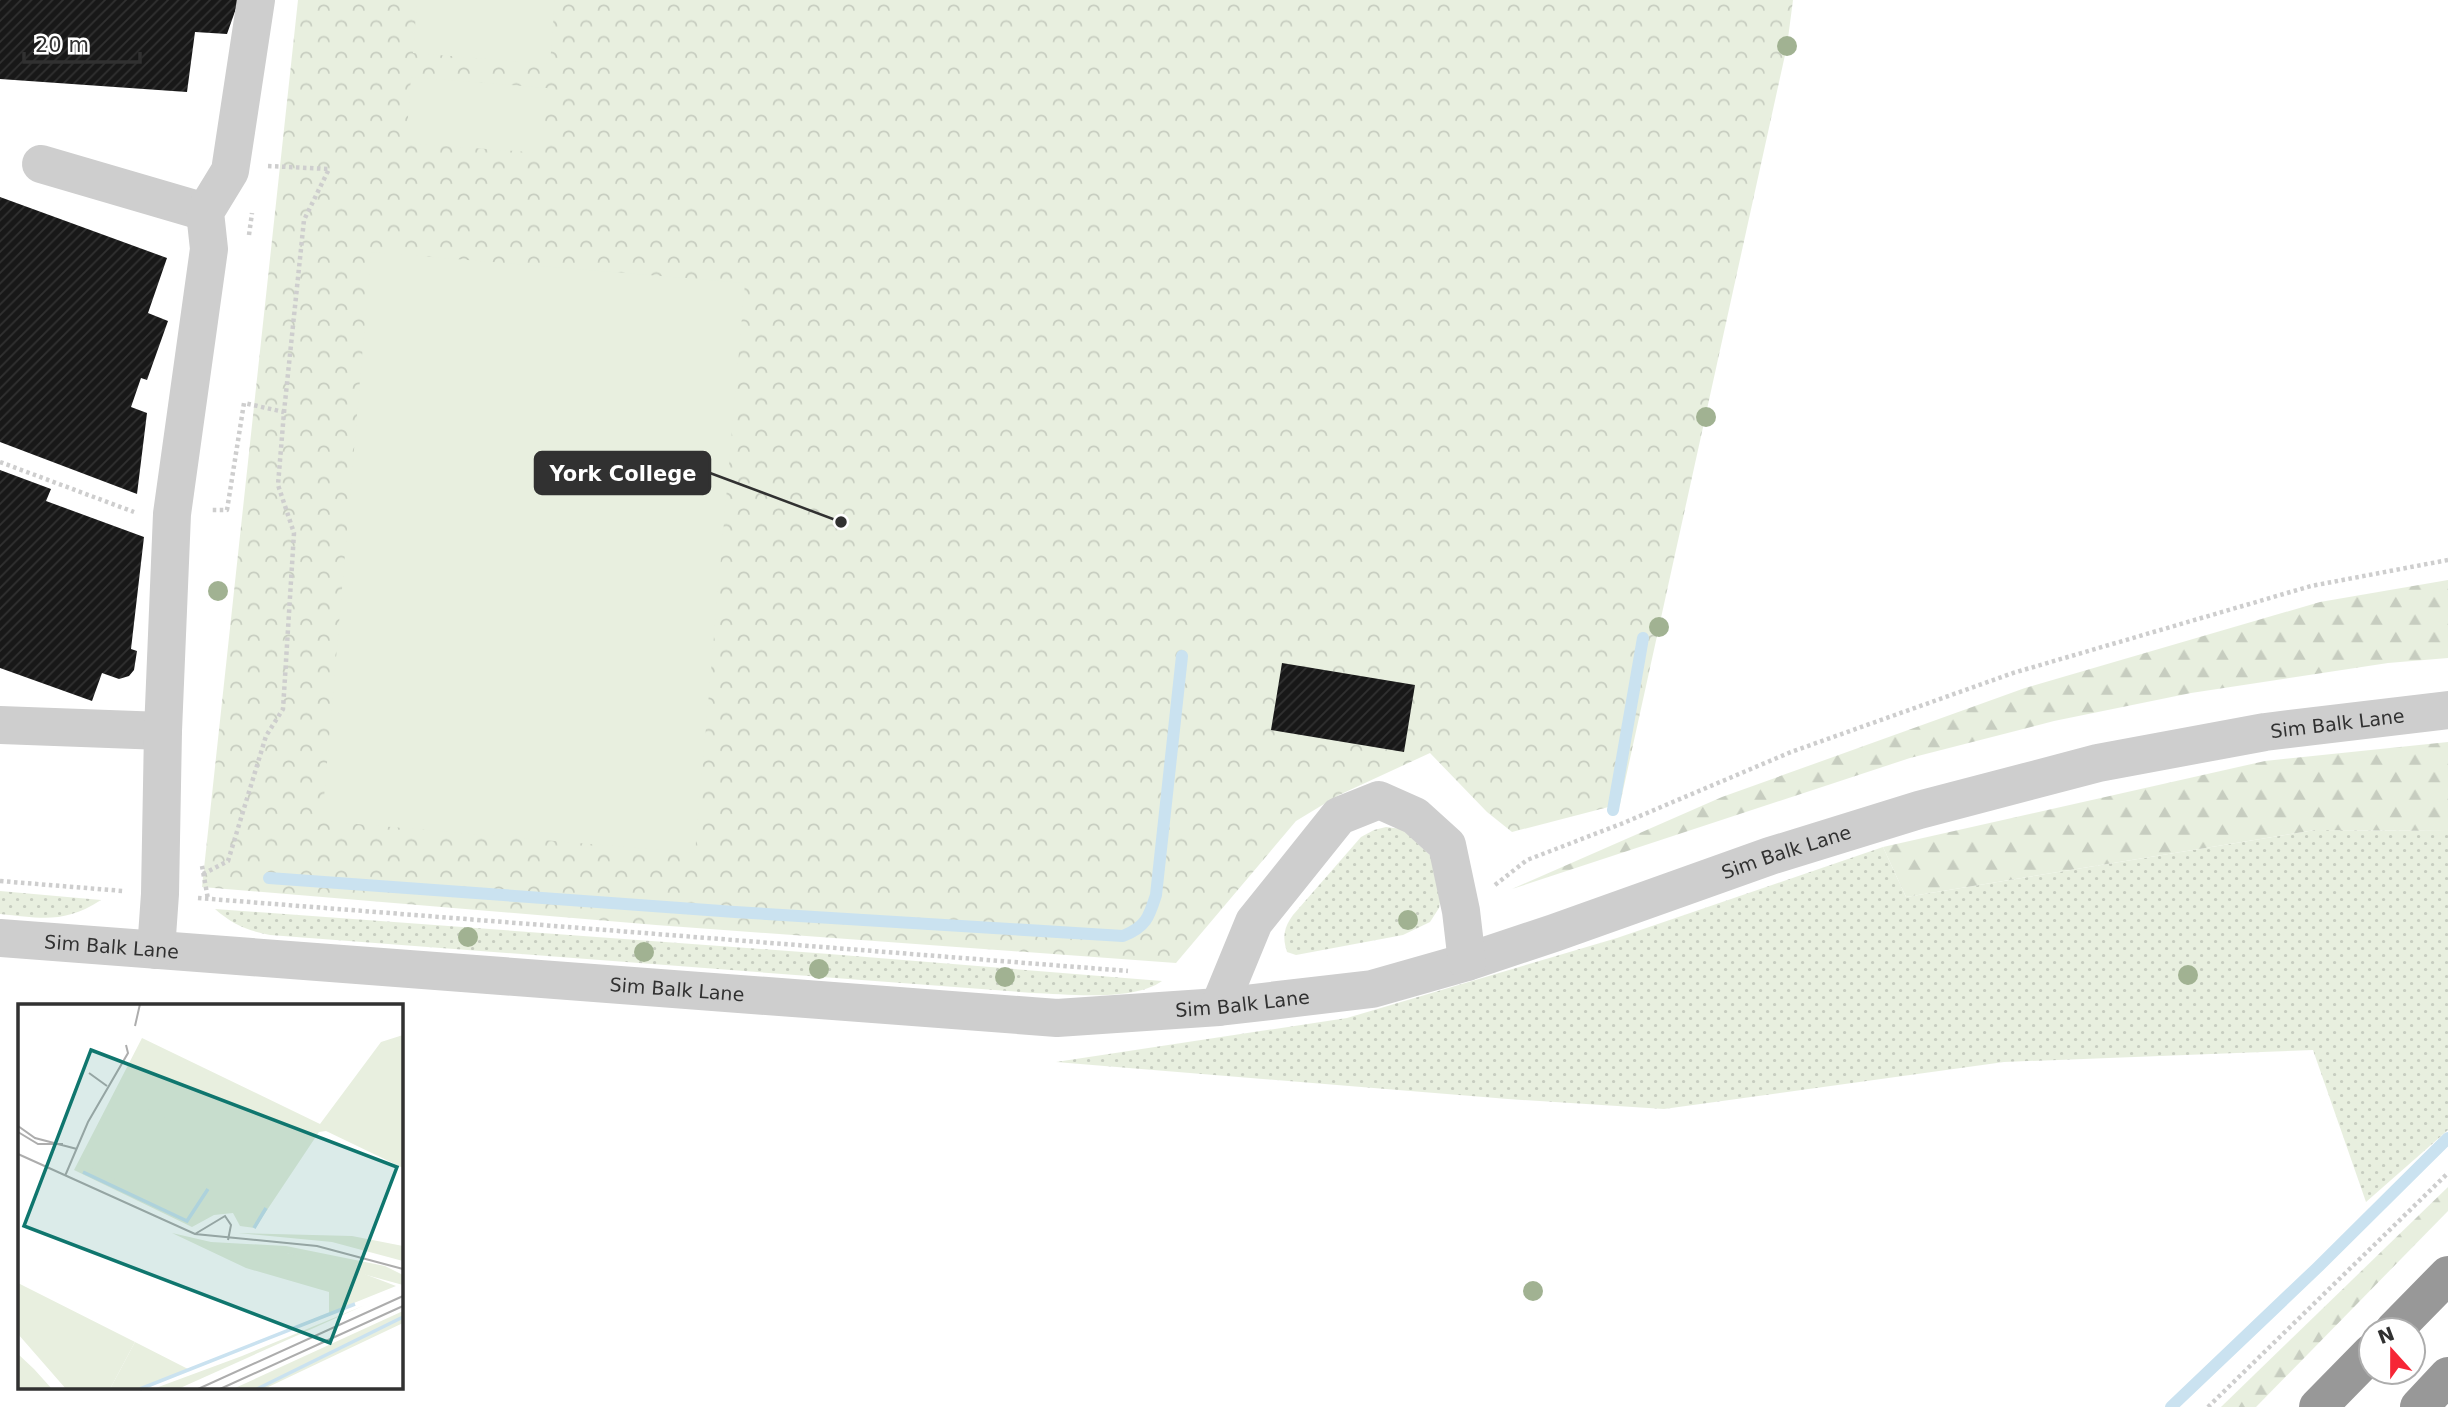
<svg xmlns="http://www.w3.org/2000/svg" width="2448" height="1407" font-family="'DejaVu Sans',sans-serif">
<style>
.grass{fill:url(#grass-dots)}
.forest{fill:url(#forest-firs)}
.park{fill:url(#park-crowns)}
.garden{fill:#e8efdf}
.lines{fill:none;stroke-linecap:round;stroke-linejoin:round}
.stream{stroke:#cae2f0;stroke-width:12}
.building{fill:url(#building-hatch)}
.path{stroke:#cecece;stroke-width:4.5;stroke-dasharray:3.5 3.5;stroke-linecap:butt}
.minor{stroke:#cecece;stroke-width:38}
.highway{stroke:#989898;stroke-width:38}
.tree{fill:#a1b292}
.labels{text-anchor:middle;stroke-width:7;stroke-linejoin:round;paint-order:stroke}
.street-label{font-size:19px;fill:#313131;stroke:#fff}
.inset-river{fill:none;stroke:#cae2f0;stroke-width:3.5}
.inset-road{fill:none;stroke:#adadad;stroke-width:2}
.view{fill:#0f766e;fill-opacity:0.15;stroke:#0f766e;stroke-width:3.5}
.inset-edge{fill:none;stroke:#313131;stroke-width:3.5}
.leader{fill:none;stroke:#313131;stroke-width:2.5}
.callout-dot{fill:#313131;stroke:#fff;stroke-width:2.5}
.callout{fill:#313131;stroke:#313131;stroke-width:2.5}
.callout-label{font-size:21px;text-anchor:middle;font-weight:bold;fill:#fff}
</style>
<defs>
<pattern id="grass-dots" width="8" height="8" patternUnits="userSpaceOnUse" patternTransform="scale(1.75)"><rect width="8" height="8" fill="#e8efdf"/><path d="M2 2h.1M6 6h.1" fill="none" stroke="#c7cdc0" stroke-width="1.8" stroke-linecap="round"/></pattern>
<pattern id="forest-firs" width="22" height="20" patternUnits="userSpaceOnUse" patternTransform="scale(1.75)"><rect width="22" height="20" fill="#e8efdf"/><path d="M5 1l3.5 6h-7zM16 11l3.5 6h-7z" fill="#c7cdc0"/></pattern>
<pattern id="park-crowns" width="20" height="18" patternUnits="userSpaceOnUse" patternTransform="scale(1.75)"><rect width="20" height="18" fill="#e8efdf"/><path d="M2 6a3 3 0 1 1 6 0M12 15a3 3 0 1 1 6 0" fill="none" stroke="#c7cdc0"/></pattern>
<pattern id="building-hatch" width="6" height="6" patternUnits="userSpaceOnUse" patternTransform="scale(1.75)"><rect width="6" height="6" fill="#181818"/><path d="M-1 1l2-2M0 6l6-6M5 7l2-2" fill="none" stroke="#313131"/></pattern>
</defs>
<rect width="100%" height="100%" fill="#fff"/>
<!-- grass -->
<g class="grass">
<path d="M1386,827L1402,829L1432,857L1442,890L1439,908L1430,922L1403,935L1296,955L1287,952C1282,937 1284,927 1293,915L1361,837L1374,830Z"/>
<path d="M2315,830L2448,831V1130L2366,1202L2313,1050L2004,1062L1664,1109L1508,1099L1056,1062L1347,1018L1617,938L1883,847L1906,897Z"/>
<path d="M0,891L101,900C64,924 41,918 0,914Z"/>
<path d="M215,909L829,954L1162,981C1133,1002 1067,994 1033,993L270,935C248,931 232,924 215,909Z"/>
</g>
<!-- forest -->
<g class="forest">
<path d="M2448,580V658L2388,663L2191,693L2054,721L1910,758L1512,889L1722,797L2025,688L2320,602Z"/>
<path d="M2448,742V831L2315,830L1906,897L1883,847L2265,761Z"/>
<path d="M2448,1187V1211L2256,1407H2221Z"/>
</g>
<!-- park -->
<path class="park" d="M298,0H1793L1787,46L1620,804L1512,832L1487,812L1430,753L1339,795L1296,821L1176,963L656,925L202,887Z"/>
<!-- garden -->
<g class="garden">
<path d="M417,0H555L550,64L413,53Z"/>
<path d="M411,77L547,88L542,153L406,143Z"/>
<path d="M371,252L745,283L695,853L322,821Z"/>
</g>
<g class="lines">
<!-- stream -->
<g class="stream">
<path d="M1613,810L1643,638"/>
<path d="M269,878L735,912L1123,936C1146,927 1149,917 1156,895L1182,656"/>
<path d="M2171,1407L2317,1268L2448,1138"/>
</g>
</g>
<!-- building -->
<g class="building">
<path d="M0,0H239L227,34L195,32L187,92L0,79Z"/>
<path d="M0,197L167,258L148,313L168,321L147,380L141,378L131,407L147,413L137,494L0,442Z"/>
<path d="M0,470L51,489L46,501L144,537L131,649L137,651L134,670L129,676L119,679L102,673L92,701L0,668Z"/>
<path d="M1282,663L1415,685L1404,752L1271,730Z"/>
</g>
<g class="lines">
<!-- path -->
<g class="path">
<path d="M268,166L329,169L304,220L284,412"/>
<path d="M249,235L252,213"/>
<path d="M0,462L134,512"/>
<path d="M202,866L208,899"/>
<path d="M203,874L228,861L266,736L283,709L294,533L278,485L284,412L244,403L227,510H212"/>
<path d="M0,881L123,891"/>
<path d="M1495,885L1527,860L1621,824L1791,752L2013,673L2311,586L2448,560"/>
<path d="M198,898L1128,971"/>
<path d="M2208,1407L2448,1173"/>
</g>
<!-- minor -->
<g class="minor">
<path d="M41,164L205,212"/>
<path d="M0,725L163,731"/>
<path id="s1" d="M0,938L1057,1018L1219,1007L1372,989L1467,962L1554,933L1770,856L1919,810L2098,763L2265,732L2448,710"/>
<path d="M156,950L160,894L163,731L172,514L209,249L205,212L230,171L256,0"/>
<path d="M1219,1007L1254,922L1339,816L1379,800L1415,816L1447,845L1461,911L1467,962"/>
</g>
<!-- highway -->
<g class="highway">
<path d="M2394,1330L2448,1275"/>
<path d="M2318,1407L2371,1353"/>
<path d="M2419,1407L2448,1376"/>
</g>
</g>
<!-- trees -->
<g class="tree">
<circle cx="1787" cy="46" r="10"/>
<circle cx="1706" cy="417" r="10"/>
<circle cx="218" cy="591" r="10"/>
<circle cx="1659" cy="627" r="10"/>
<circle cx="1408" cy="920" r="10"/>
<circle cx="468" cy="937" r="10"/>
<circle cx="644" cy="952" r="10"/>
<circle cx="819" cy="969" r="10"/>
<circle cx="2188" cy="975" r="10"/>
<circle cx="1005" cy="977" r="10"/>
<circle cx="1533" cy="1291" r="10"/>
</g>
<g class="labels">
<!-- street labels -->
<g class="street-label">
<text dy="7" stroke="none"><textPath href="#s1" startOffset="2380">Sim Balk Lane</textPath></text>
<text dy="7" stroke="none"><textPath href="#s1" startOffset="1813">Sim Balk Lane</textPath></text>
<text dy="7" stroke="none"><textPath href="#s1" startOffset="112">Sim Balk Lane</textPath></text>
<text dy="7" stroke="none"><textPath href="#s1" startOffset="679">Sim Balk Lane</textPath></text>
<text dy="7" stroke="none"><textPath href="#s1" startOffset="1246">Sim Balk Lane</textPath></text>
</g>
</g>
<!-- overview -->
<g transform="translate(18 1004)">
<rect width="385" height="385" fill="#fff"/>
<path d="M154,229L193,238L268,242L269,249L323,261L378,282L311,309V288L228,264ZM385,307V319L246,385L217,384ZM117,338L170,365L119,385H92ZM0,350L16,365L34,385H0Z" fill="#e8efdf"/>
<path d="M220,229L334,232L385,242V257L314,238ZM268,242L367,262L385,271V281L268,249ZM347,301L160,385H135L224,352Z" fill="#e8efdf"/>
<path d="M385,31V164L308,127L301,128L237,224L222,222L215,209L196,211L174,223L56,166L124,34L302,120L363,38ZM0,279L117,338L92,385H48L0,330Z" fill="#e8efdf"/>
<path d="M108,95L153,117L119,186L74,164Z" fill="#e8efdf"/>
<path class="inset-river" d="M65,168L169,217L190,185M236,224L248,204M122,385L337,300M239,385L385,313"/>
<path class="inset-road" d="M117,22L122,0M71,69L89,82M0,122L17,134L59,145M0,128L20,140H45M0,150L177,230L299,242L385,265M47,172L70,118L110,49L108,41M177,230L207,212L213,221L210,236M180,385L385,292M202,385L385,302"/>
<path class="view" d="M73,46L379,163L312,339L6,222Z"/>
<rect width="385" height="385" class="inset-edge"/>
</g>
<!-- callouts -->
<path class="leader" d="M841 522L710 473"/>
<circle class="callout-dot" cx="841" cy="522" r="7"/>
<rect class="callout" x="535" y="452" width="175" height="42" rx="7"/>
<g class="callout-label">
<text x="623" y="481">York College</text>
</g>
<!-- north arrow -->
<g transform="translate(2392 1351) rotate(339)"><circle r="33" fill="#ffffff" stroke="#adadad" stroke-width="2"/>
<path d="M0-5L12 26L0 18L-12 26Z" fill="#f62636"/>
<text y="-10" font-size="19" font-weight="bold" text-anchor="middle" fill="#313131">N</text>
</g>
<!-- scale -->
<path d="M24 52v10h116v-10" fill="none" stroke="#313131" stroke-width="3.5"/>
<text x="35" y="52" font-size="21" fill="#313131" stroke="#ffffff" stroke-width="5" paint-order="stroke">20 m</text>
</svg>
